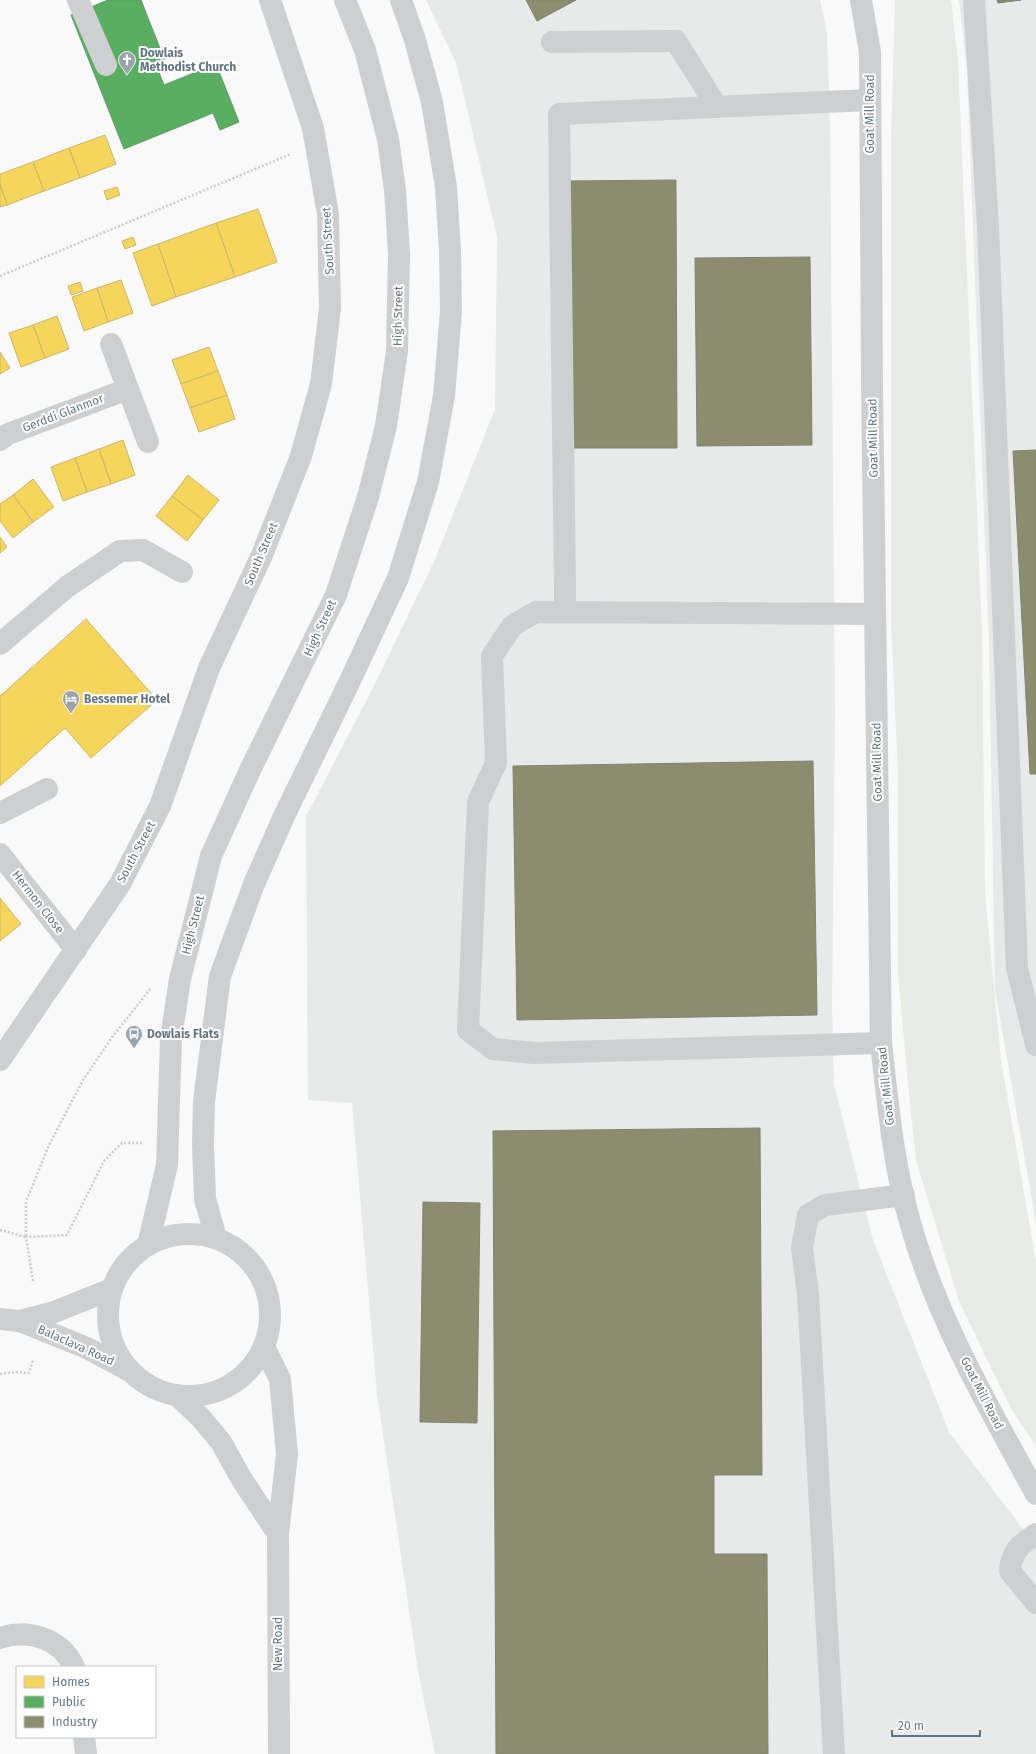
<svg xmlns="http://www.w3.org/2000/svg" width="1036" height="1754" font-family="'Fira Sans',sans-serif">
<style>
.built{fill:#e8e9e9}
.green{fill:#e8ebe6}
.homes{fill:#f6d55c;stroke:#cab868}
.public{fill:#5aae61;stroke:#5d9d6b}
.industry{fill:#8c8c6e;stroke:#808574}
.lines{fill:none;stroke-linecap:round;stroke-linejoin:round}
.path{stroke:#cbcccd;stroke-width:2.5;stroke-dasharray:2 2;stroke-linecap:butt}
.minor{stroke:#cecfd0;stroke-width:22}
.labels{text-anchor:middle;stroke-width:4;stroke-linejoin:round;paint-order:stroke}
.poi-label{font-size:12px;font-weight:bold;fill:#657683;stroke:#fff;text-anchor:start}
.street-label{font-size:12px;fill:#657683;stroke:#fff}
</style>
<rect width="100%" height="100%" fill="#f9f9f9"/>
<!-- built -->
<g class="built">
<path d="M426,0H820L827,33L830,130L835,714L832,1006L834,1084L873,1240L949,1432L1036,1546V1754H435L418,1671L377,1394L352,1103L308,1100L306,816L373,688L436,557L495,409L497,237L456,62Z"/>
<path d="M959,0H1036V1223L995,990L989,643L967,72Z"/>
</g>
<!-- green -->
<path class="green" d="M895,0H951L958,60L982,633L985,894L1001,1060L1036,1262V1446L1011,1409L959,1301L916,1160L909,1094L898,974V774L891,619V141Z"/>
<!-- homes -->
<g class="homes">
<path d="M105,135L116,164L80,178L69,148Z"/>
<path d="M69,148L80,178L44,191L33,162Z"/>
<path d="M33,162L44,191L7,205L0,184V174Z"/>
<path d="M0,184L7,205L0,207Z"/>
<path d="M117,187L120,195L107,200L104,191Z"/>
<path d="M258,209L277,262L235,277L216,223Z"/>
<path d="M216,223L235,277L176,297L158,244Z"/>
<path d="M133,237L136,245L125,249L122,241Z"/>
<path d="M158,244L176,297L152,306L133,253Z"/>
<path d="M121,280L133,313L108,322L97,288Z"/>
<path d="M80,282L83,291L71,295L68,286Z"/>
<path d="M97,288L108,322L84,331L72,297Z"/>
<path d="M57,316L69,349L45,358L33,325Z"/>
<path d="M33,325L45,358L21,367L9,333Z"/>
<path d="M209,347L218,371L181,384L172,360Z"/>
<path d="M0,352L10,368L0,374Z"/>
<path d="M218,371L227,395L190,408L181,384Z"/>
<path d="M227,395L235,419L199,432L190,408Z"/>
<path d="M123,440L135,475L111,484L99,449Z"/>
<path d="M99,449L111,484L87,492L75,458Z"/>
<path d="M75,458L87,492L63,501L51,467Z"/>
<path d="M188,475L219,500L203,520L172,496Z"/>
<path d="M33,479L54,507L33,522L13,495Z"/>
<path d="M13,495L33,522L13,538L0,521V504Z"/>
<path d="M172,496L203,520L187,541L156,516Z"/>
<path d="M0,537L7,547L0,553Z"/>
<path d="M86,619L157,700L91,758L65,728L0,786V696Z"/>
<path d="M0,898L21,924L0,941Z"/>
</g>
<!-- public -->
<path class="public" d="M108,0H141L165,61L156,65L164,85L216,64L239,122L220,130L213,113L124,149L71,15Z"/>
<!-- industry -->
<g class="industry">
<path d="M526,0H576L537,21Z"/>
<path d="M997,0H1021L998,3Z"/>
<path d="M676,180L677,448H570L568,181Z"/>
<path d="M810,257L812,445L697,446L695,258Z"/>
<path d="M1036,450V774H1030L1013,451Z"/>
<path d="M813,761L817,1015L517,1020L513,766Z"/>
<path d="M760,1128L762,1475H714V1554H767L768,1754H496L493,1131Z"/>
<path d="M423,1202L480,1203L477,1423L420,1422Z"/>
</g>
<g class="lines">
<!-- path -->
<g class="path">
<path d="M0,276L291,154"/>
<path d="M0,1230L26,1237V1202L49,1145L83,1080L113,1036L151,988"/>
<path d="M33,1281L26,1237L67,1235L104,1161L122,1143H142"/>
<path d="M0,1374L15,1372L29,1373L33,1360"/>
</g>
<!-- minor -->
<g class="minor">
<path d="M78,0L106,65"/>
<path d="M861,0L870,52L872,384L881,1043C888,1103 893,1164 910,1222C937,1319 988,1406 1036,1494"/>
<path d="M974,0L988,226L1017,968L1036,1045"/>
<path d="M552,42L676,41L717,107"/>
<path d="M111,344L148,442"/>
<path d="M0,440L8,434L128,389"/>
<path d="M565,612V588L559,114L870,100"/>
<path d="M875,614L536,612L513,625L492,656L496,763L478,802L468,1030L493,1049L534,1053L881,1043"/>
<path d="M0,644L68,586L120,551L143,550L182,572"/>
<path d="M0,813L47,789"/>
<path d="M0,854L76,950"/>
<path d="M0,1060L120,884L160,806L209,668L262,555L301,456L321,384L330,308L328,214L313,128L270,0"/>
<circle cx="189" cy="1315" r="81"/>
<path d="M216,1238L205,1199L203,1144L204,1101L220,976L254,884L285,814L348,685L398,578L428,482L444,396L451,311L450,251L446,187L432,102L415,40L401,0"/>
<path d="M148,1245L167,1165L171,1038L180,979L211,856L251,768L336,595L368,497L386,426L397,351L399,254L395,190L388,139L365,50L345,0"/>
<path d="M0,1319L20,1321L87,1348L128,1370"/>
<path d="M20,1321L54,1312L112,1289"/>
<path d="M264,1347L280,1379L287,1454L278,1534L279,1754"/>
<path d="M178,1396L201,1418L221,1442L241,1478L278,1534"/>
<path d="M1036,1534C1020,1545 1011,1551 1010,1571L1036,1603"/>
<path d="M0,1638C28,1628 62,1639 74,1667"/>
<path d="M84,1737L86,1754"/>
<path d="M834,1754L808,1294L802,1248L808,1215L825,1205L904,1195"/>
</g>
</g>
<!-- icons -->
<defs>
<symbol id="church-pin" viewBox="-11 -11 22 30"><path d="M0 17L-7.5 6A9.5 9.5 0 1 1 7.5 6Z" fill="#99a4ac" stroke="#fff"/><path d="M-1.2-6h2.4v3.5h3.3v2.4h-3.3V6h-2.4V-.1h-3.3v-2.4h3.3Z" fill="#fff"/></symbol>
<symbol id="hotel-pin" viewBox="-11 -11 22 30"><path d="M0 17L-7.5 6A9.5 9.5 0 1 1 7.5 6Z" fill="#99a4ac" stroke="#fff"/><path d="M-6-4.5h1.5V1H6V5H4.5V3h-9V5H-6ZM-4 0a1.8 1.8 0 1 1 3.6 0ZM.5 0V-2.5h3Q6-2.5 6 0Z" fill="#fff"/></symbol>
<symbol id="bus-pin" viewBox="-11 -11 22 30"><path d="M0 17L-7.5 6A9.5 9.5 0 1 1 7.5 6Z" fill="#99a4ac" stroke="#fff"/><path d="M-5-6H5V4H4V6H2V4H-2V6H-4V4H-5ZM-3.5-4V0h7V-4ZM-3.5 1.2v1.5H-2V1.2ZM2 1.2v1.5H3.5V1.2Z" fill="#fff"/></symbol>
</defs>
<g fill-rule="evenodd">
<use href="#church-pin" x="117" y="50" width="20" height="27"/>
<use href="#hotel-pin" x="61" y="689" width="20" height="27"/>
<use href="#bus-pin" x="124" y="1024" width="20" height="27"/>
</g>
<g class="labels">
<!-- poi labels -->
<g class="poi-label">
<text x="140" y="57">Dowlais<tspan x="140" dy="14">Methodist Church</tspan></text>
<text x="84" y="703">Bessemer Hotel</text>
<text x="147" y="1038">Dowlais Flats</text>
</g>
<!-- street labels -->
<g class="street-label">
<text transform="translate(870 114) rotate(-90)" y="4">Goat Mill Road</text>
<text transform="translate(328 241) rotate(-93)" y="4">South Street</text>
<text transform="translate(398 316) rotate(-89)" y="4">High Street</text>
<text transform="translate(63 413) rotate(-21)" y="4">Gerddi Glanmor</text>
<text transform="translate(873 438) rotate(-91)" y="4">Goat Mill Road</text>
<text transform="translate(261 554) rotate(-67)" y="4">South Street</text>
<text transform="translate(320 628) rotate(-65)" y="4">High Street</text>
<text transform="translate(877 762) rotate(-91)" y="4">Goat Mill Road</text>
<text transform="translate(136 852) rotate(-62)" y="4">South Street</text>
<text transform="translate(38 902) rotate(52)" y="4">Hermon Close</text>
<text transform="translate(193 925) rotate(-76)" y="4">High Street</text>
<text transform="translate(886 1086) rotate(-96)" y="4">Goat Mill Road</text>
<text transform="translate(76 1345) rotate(24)" y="4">Balaclava Road</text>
<text transform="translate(982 1393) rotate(63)" y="4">Goat Mill Road</text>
<text transform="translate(278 1644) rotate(-90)" y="4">New Road</text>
</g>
</g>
<!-- legend -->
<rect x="16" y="1666" width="140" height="72" fill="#ffffff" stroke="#c1c8cd"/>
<rect x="24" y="1676" width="20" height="12" fill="#f6d55c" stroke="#c1c8cd"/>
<text x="52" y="1686" font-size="12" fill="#657683">Homes</text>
<rect x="24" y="1696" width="20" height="12" fill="#5aae61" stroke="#c1c8cd"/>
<text x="52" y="1706" font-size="12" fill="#657683">Public</text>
<rect x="24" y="1716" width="20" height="12" fill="#8c8c6e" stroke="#c1c8cd"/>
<text x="52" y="1726" font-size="12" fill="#657683">Industry</text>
<!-- scale -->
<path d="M892 1730v6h88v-6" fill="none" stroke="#657683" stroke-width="2"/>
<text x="898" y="1730" font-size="12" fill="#657683" stroke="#ffffff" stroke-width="3" paint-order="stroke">20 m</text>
</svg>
